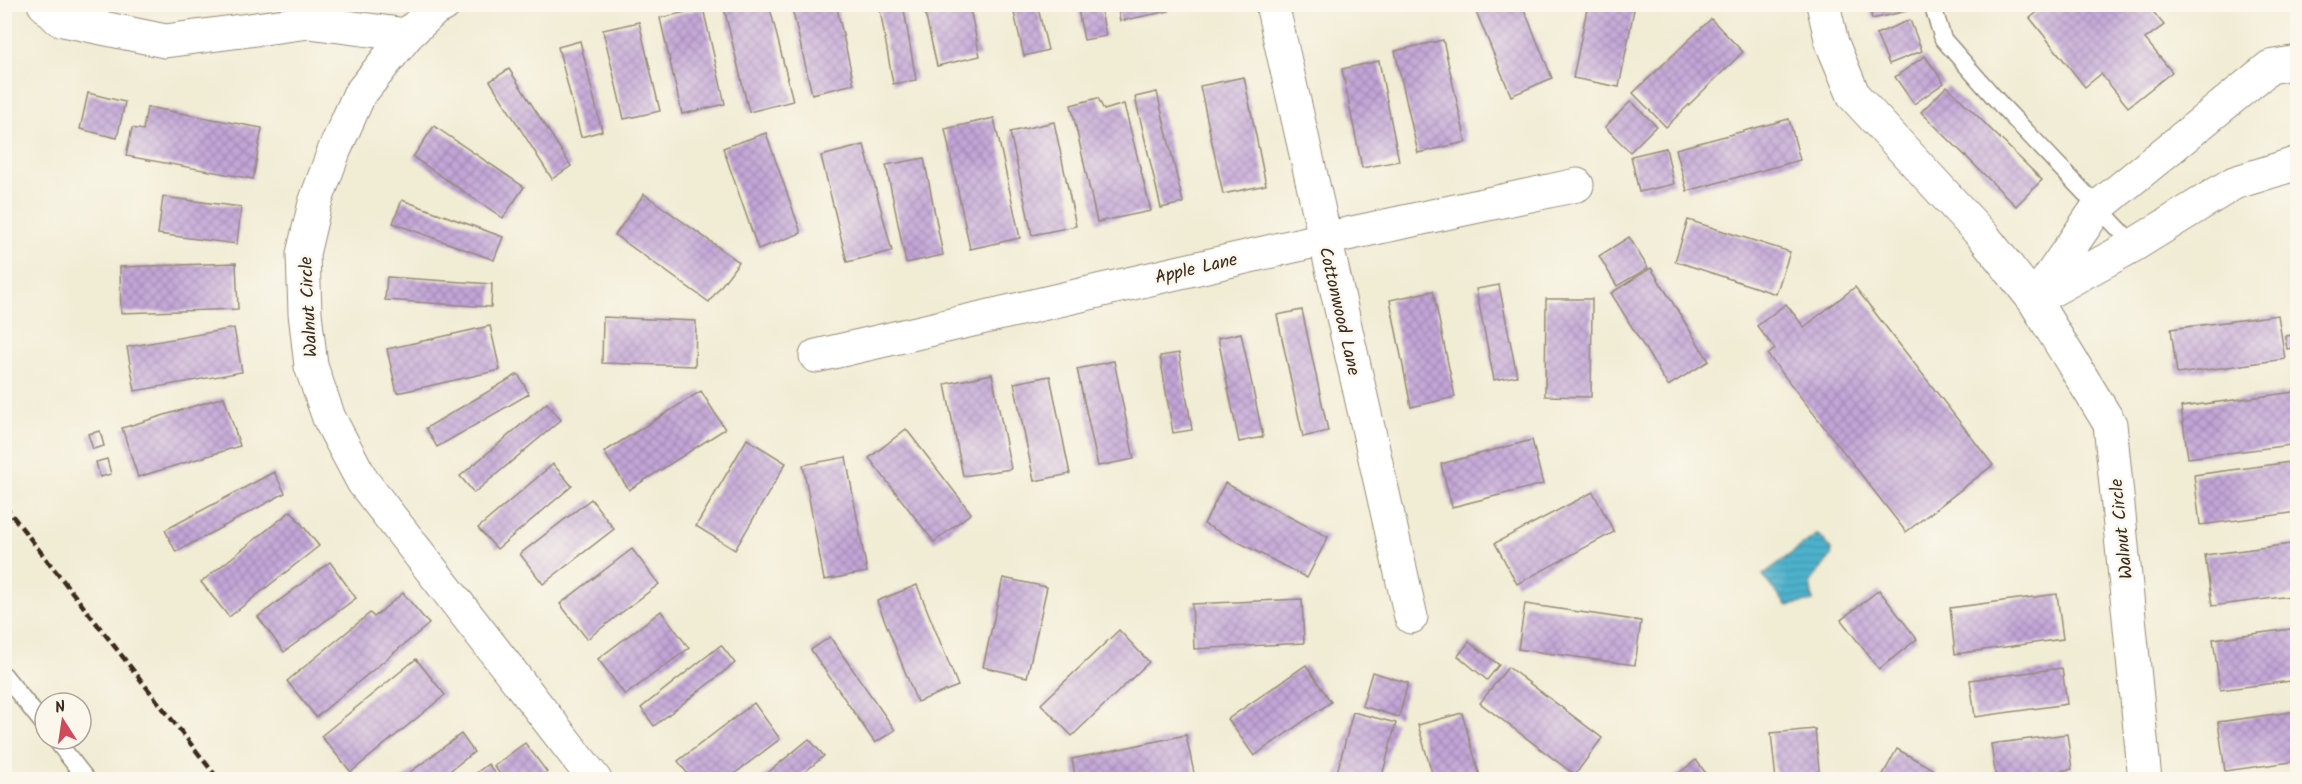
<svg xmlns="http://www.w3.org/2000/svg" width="2302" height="784" font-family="Kalam,sans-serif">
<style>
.water{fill:url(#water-rules);stroke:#446e76;stroke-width:1.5}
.building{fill:url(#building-cross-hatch)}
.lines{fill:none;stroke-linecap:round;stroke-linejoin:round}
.service-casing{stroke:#968b79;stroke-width:19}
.minor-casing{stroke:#968b79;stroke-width:35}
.service{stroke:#fff;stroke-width:16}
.minor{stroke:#fff;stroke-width:33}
.rail{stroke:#3b2a1e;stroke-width:4.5;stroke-dasharray:9 4.5;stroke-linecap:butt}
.labels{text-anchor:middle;stroke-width:5;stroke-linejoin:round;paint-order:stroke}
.street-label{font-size:18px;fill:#3b2a1e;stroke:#fbf7ec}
</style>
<defs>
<pattern id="water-rules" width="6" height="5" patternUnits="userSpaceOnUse" patternTransform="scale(1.5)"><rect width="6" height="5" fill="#4eb2cd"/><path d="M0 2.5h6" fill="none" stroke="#4291a6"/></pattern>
<pattern id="building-cross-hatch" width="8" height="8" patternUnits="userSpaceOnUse" patternTransform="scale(1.5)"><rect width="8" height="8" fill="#c3a6d8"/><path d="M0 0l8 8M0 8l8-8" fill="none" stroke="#a087af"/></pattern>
</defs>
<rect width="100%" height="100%" fill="#fbf7ec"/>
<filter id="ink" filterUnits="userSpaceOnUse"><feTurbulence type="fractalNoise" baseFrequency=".0167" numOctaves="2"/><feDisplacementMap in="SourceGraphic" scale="12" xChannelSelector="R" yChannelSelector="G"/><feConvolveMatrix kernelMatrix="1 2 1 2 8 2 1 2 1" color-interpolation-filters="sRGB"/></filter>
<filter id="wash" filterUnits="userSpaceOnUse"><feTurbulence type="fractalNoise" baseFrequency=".008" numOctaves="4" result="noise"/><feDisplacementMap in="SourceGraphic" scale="24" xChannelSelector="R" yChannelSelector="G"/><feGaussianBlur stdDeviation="1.35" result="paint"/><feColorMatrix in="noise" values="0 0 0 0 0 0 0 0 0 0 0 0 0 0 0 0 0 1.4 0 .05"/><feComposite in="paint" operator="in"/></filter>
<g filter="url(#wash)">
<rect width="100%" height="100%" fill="#f1ecd4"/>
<!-- water -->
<path class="water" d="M1816,535L1820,536L1832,550L1831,556L1810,583L1813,601L1787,606L1763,575Z"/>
<g id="blocks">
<!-- building -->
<g class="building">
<path d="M723,4H769L793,101L749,112Z"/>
<path d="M791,4H836L854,84L812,94Z"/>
<path d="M879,4H903L916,80L893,84Z"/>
<path d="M923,4H969L980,56L937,66Z"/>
<path d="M1012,4H1037L1048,50L1024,56Z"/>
<path d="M1117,4H1168L1169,11L1120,21Z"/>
<path d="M1473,4H1522L1552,78L1511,96Z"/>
<path d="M1588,4H1635L1619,87L1573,78Z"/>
<path d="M1869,4H1906L1907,11L1872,19Z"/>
<path d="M2047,4H2147L2164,25L2145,39L2172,72L2128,107L2101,74L2085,87L2030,18Z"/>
<path d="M1077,5H1100L1106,36L1084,40Z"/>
<path d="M703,8L725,104L682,114L660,18Z"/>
<path d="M1711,19L1743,52L1666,127L1633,93Z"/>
<path d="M1910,20L1922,51L1889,64L1876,34Z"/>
<path d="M639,22L660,111L624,119L603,30Z"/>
<path d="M1443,40L1466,142L1418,153L1395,51Z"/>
<path d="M580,41L602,131L581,137L558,47Z"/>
<path d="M1925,56L1944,83L1914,104L1895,77Z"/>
<path d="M1379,61L1399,161L1362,168L1342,69Z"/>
<path d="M509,69L571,166L552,179L490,81Z"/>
<path d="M1244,77L1266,185L1223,194L1200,86Z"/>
<path d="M1947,86L2042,180L2016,206L1921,112Z"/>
<path d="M1157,92L1183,203L1161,208L1135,97Z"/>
<path d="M88,93L125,102L117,138L80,129Z"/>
<path d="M1098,98L1104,110L1124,104L1151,211L1097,222L1071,105Z"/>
<path d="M1631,101L1656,126L1630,152L1605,127Z"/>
<path d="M147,107L262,128L253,179L126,156L132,128L143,130Z"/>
<path d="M994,118L1020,238L970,249L945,129Z"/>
<path d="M1789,119L1800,160L1687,191L1676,149Z"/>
<path d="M1054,122L1076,226L1032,235L1010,132Z"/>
<path d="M434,126L524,187L503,218L413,157Z"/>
<path d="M766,133L801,233L758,249L723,148Z"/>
<path d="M864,145L892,251L847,262L821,156Z"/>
<path d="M1666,148L1674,184L1639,192L1631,156Z"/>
<path d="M924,158L943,255L906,263L886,165Z"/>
<path d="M644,194L739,262L709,302L615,235Z"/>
<path d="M163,197L241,207L237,244L158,234Z"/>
<path d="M402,200L503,237L494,260L393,223Z"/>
<path d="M1688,220L1790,252L1776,294L1675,261Z"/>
<path d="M1629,237L1648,268L1617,286L1599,256Z"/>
<path d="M236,263L238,309L121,313L120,267Z"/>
<path d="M1651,268L1709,361L1668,386L1611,293Z"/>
<path d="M387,277L492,284L491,307L385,300Z"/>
<path d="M1499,285L1517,376L1494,380L1476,289Z"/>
<path d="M1855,287L1993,465L1906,532L1768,355L1775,349L1757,326L1786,304L1804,327Z"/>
<path d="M1433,291L1455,397L1411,407L1390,300Z"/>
<path d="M1546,299H1592L1591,397L1545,396Z"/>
<path d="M1302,310L1328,431L1303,437L1277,315Z"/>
<path d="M2278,315L2285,359L2177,374L2171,329Z"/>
<path d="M603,317L696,321L695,366L602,363Z"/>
<path d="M490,326L500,370L397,393L387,349Z"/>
<path d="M234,328L242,372L135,391L127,347Z"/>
<path d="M1241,333L1263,437L1239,442L1218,338Z"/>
<path d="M2294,335L2296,347L2287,349L2285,336Z"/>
<path d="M1179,353L1192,430L1173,433L1160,356Z"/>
<path d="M1114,361L1134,459L1098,466L1077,369Z"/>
<path d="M518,374L529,394L437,447L426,428Z"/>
<path d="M992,374L1011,469L963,476L945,384Z"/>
<path d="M1050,376L1070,474L1034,481L1014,383Z"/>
<path d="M701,391L725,429L629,490L604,452Z"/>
<path d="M2295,392L2298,444L2188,458L2181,407Z"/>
<path d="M224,397L240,446L138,477L122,428Z"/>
<path d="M547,403L561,420L474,493L460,476Z"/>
<path d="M906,429L971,513L934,542L869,458Z"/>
<path d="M100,431L104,446L93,449L88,434Z"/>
<path d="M747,439L786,463L735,550L696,526Z"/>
<path d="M1532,440L1543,484L1452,507L1441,464Z"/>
<path d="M846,457L867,572L824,580L803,465Z"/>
<path d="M107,459L111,474L100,477L96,462Z"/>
<path d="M2298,461V512L2200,525L2194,475Z"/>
<path d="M553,464L572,486L497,549L478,528Z"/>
<path d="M274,472L285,493L176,552L165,530Z"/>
<path d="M1225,483L1328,537L1307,578L1204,524Z"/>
<path d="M1593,492L1614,532L1517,584L1495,543Z"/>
<path d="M591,499L614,529L543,584L520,554Z"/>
<path d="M291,511L319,546L229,617L201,582Z"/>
<path d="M2298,543V595L2212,606L2205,555Z"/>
<path d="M632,549L659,584L587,639L560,604Z"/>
<path d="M330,562L356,598L284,652L258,617Z"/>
<path d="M1003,578L1047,587L1027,677L983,667Z"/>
<path d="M917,585L958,686L917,702L877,601Z"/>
<path d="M1879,590L1917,639L1879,669L1841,620Z"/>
<path d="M403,593L429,624L316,717L287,681L370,613L374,617Z"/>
<path d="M2057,594L2063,639L1955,654L1950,608Z"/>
<path d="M1302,599L1304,643L1194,649L1192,604Z"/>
<path d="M1525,604L1641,621L1635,665L1518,649Z"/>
<path d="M661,611L689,648L625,695L598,659Z"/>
<path d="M2298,628V680L2220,690L2213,639Z"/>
<path d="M1119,630L1149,662L1072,736L1041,704Z"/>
<path d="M830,637L895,730L875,743L811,650Z"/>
<path d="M1469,642L1499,665L1487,680L1458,656Z"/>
<path d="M721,645L735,663L654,726L641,708Z"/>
<path d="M416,659L445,695L351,772L321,736Z"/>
<path d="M1306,665L1331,702L1254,756L1228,719Z"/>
<path d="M1508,667L1602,738L1575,775L1480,703Z"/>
<path d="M2062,668L2067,704L1975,717L1970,680Z"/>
<path d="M1372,672L1408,683L1399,717L1362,706Z"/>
<path d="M754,703L780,739L726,780H692L678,761Z"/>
<path d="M2298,711V761L2225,771L2218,722Z"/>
<path d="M1353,712L1396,723L1381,780H1335Z"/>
<path d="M1462,713L1481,780H1434L1418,725Z"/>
<path d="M1815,729L1820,780H1776L1771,733Z"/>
<path d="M461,734L474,752L438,780H400Z"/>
<path d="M2067,734L2072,769L1996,779L1991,744Z"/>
<path d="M1186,735L1195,778L1076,780L1072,759Z"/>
<path d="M809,739L824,756L795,780H759Z"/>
<path d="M525,743L547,772L536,780H504L494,766Z"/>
<path d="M1897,749L1936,771L1931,780H1880Z"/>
<path d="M1696,760L1711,780H1670Z"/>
<path d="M488,764L500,780H467Z"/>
</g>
</g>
</g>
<g filter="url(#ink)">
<use href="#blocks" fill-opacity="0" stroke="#968b79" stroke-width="1.5"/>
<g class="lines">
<defs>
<g id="service">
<path d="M1932,4L1943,39L2002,106L2134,245"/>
<path d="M4,675L45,726"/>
<path d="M55,739L87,780"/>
</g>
<g id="minor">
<path d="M44,4L59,19L165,41L309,22L407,35"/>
<path d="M445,4L435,9L407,35L359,95L334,151L315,203L303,254L305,313L311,366L329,418L363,482L595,780"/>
<path d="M1272,4L1411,617"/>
<path d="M1823,4L1832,43L1854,96L1984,237L2034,300L2110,424L2145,780"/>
<path d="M2041,296L2134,245L2234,183L2298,163"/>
<path d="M2034,300L2098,207L2270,67L2298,62"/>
<path d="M816,356L1324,239L1577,185"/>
</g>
</defs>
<!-- service casing -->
<use href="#service" class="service-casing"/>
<!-- minor casing -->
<use href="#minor" class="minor-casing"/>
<!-- service -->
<use href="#service" class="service"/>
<!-- minor -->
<use href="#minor" class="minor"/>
<!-- rail -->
<path class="rail" d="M4,505L219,780"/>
</g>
</g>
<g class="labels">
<!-- street labels -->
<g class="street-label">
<text transform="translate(1196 268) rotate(-13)" y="6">Apple Lane</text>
<text transform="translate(308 307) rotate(-93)" y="6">Walnut Circle</text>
<text transform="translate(1340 311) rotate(77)" y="6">Cottonwood Lane</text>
<text transform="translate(2121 529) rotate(-96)" y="6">Walnut Circle</text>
</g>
</g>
<!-- margin -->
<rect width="2302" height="784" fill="none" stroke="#fbf7ec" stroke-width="24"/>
<!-- north arrow -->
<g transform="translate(63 721) rotate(348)"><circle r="28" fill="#fbf7ec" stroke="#aea59a" stroke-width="1.5"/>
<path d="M0-4.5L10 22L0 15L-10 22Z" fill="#d1495b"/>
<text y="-9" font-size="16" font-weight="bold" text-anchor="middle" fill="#3b2a1e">N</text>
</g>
</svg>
